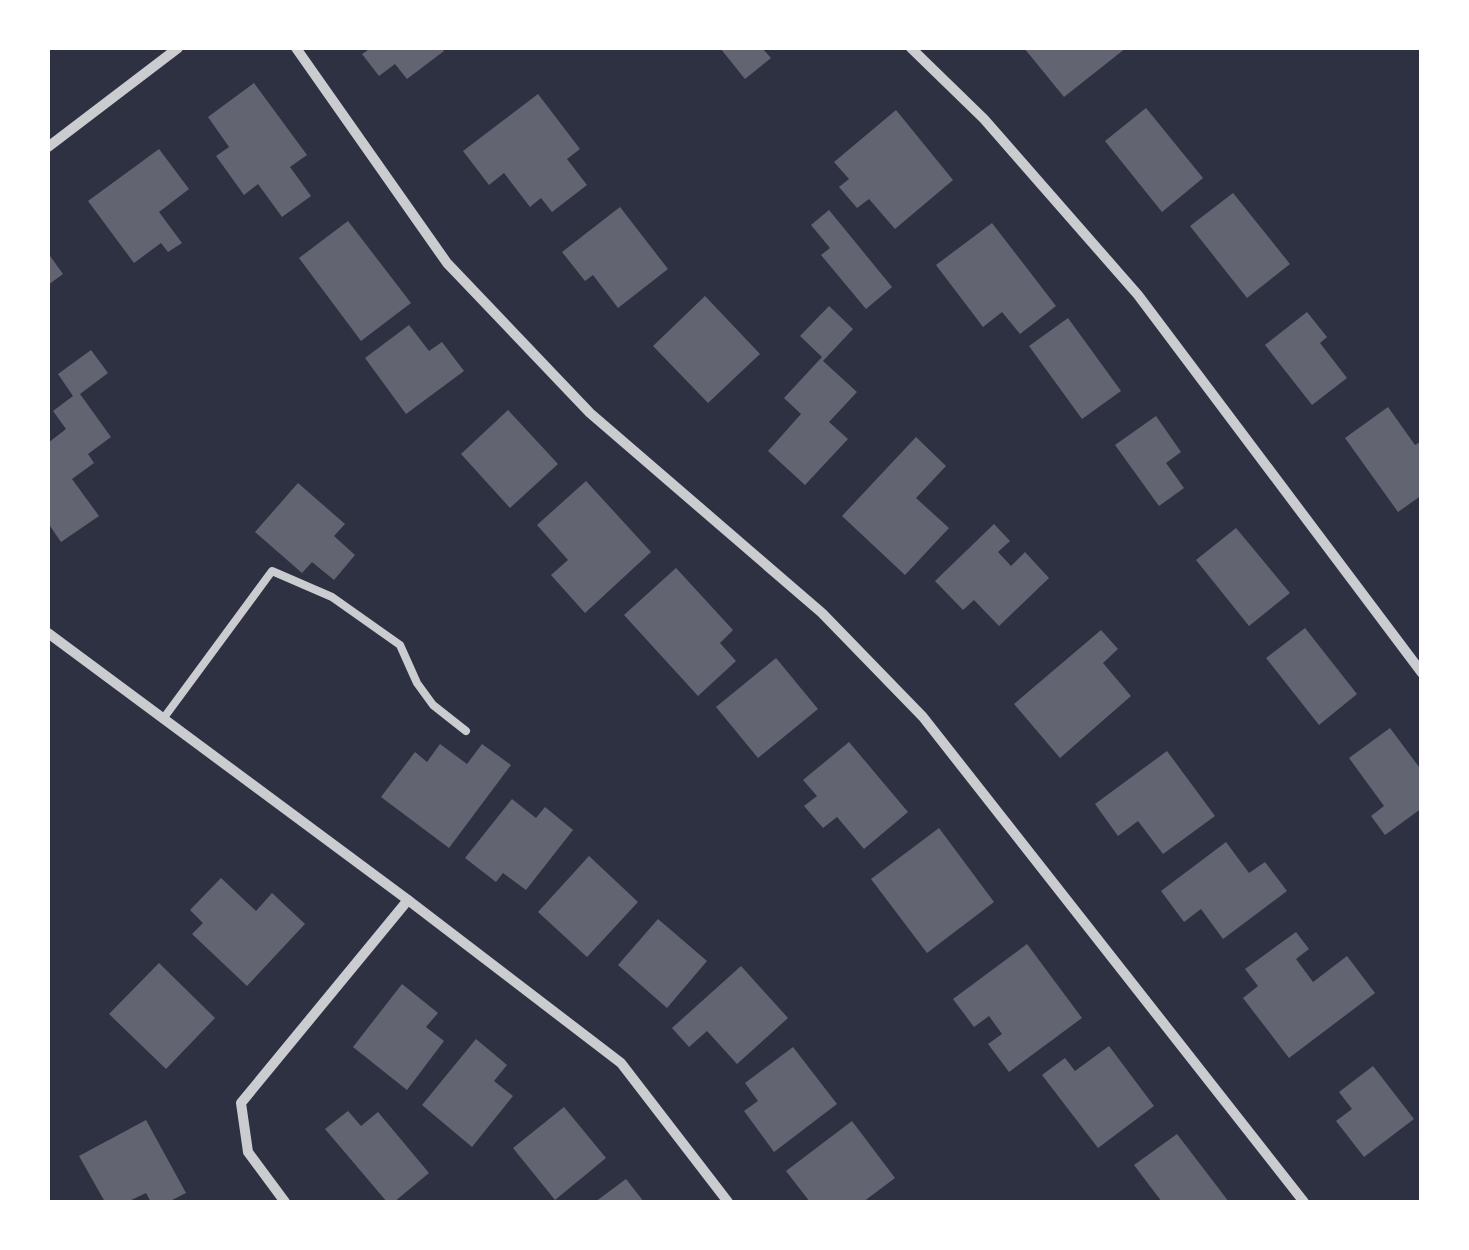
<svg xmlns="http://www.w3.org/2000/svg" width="1469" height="1250" font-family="Mulish,sans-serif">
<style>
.building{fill:#626471}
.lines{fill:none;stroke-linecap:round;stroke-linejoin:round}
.service{stroke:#caccd0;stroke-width:8}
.minor{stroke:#caccd0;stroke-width:10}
</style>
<rect width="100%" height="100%" fill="#2d3142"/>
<!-- building -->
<g class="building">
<path d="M371,48H441L444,51L407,79L395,64L379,76L362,54Z"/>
<path d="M720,48H762L771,58L745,79Z"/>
<path d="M1024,48H1126L1064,97Z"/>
<path d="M254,83L307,155L290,167L311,196L282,217L258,184L244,195L216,156L229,147L208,117Z"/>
<path d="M538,94L580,149L567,159L587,185L552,212L541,198L530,207L504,173L489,185L463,151Z"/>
<path d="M1146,108L1203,178L1162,212L1105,141Z"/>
<path d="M896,110L953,180L895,229L869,199L857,208L839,187L849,179L834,162Z"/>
<path d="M159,149L189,189L159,212L182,243L168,252L161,243L134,263L88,201Z"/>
<path d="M1233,193L1290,264L1247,298L1190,226Z"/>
<path d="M620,207L668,269L618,308L593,275L585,281L562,252Z"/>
<path d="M829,210L892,287L866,309L821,255L830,248L811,225Z"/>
<path d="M348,221L411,303L361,341L299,258Z"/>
<path d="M992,223L1056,306L1020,334L1002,312L983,327L936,265Z"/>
<path d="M48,253L63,274L48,285Z"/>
<path d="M705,296L760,354L708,403L653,346Z"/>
<path d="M829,306L853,329L823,361L857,392L829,422L848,439L805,485L768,451L801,414L784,398L822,357L800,336Z"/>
<path d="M1307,312L1327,337L1320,343L1347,378L1312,405L1265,345Z"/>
<path d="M1068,318L1121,391L1082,419L1029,346Z"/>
<path d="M409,325L429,351L442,342L464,371L406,414L365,358Z"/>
<path d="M91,350L108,373L80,394L111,437L88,454L94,463L72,479L99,516L61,542L48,523V443L66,429L53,411L73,396L58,374Z"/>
<path d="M1388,407L1415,445L1422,441V495L1398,512L1345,438Z"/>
<path d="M508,410L558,464L510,508L461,454Z"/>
<path d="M1156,416L1181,452L1166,463L1184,488L1159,506L1115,445Z"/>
<path d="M916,437L946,466L916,498L949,528L905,575L842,516Z"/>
<path d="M586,481L651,552L585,613L551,575L568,560L537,525Z"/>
<path d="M298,483L345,524L334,536L355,555L334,580L312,562L302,573L255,532Z"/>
<path d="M994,524L1010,541L998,552L1011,566L1025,552L1049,578L999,626L974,600L963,610L935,581Z"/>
<path d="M1236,528L1290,593L1249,626L1196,560Z"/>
<path d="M676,568L733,630L720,643L736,661L698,696L624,615Z"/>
<path d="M1305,628L1357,694L1319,725L1266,658Z"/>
<path d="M1101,630L1118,649L1103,663L1131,696L1060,758L1014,704Z"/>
<path d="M776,658L818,709L758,758L716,707Z"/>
<path d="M1390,728L1422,771V808L1385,835L1371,816L1384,806L1349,758Z"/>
<path d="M849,742L908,812L864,849L837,817L823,828L804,806L817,796L803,780Z"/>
<path d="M440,744L467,764L482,744L511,765L449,848L381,797L415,752L427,762Z"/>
<path d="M1167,751L1215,816L1163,854L1138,821L1118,836L1095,804Z"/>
<path d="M512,799L536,818L545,807L573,830L526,890L503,873L496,882L465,858Z"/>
<path d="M939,828L994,902L927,953L871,879Z"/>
<path d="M1226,842L1249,873L1265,862L1287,891L1223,939L1201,909L1184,922L1161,891Z"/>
<path d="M589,856L638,902L587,957L538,912Z"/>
<path d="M221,878L256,911L272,893L305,924L247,986L192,934L203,923L190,910Z"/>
<path d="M658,919L707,961L667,1008L618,965Z"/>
<path d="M1296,932L1309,949L1296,959L1313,982L1347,956L1375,993L1289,1058L1243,998L1258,986L1245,969Z"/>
<path d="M1027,944L1082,1018L1009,1072L988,1044L1002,1034L989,1016L974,1027L953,999Z"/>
<path d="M159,963L215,1018L166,1069L109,1014Z"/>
<path d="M741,966L788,1018L737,1064L707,1031L689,1047L672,1028Z"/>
<path d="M402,984L438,1013L426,1027L444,1041L407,1090L353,1047Z"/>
<path d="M476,1039L507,1065L494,1081L513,1096L472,1147L422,1105Z"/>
<path d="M1109,1046L1154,1106L1098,1148L1042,1075L1065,1058L1075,1071Z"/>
<path d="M793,1047L837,1104L774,1152L744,1111L758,1101L745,1083Z"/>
<path d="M1373,1066L1414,1119L1364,1157L1336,1121L1352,1109L1339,1092Z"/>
<path d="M564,1107L606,1158L555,1200L513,1148Z"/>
<path d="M348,1111L361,1126L378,1112L429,1173L394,1202H387L325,1129Z"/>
<path d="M146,1120L186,1193L168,1202H151L146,1193L127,1202H105L79,1156Z"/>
<path d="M852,1121L895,1178L863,1202H810L786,1171Z"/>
<path d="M1177,1134L1229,1202H1162L1134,1165Z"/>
<path d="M626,1179L644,1202H595Z"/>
</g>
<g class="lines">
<!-- service -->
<path class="service" d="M163,719L272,571L332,597L400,645L417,683L433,705L466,731"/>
<!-- minor -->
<g class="minor">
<path d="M296,48L447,263L590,413L822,613L923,717L1304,1202"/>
<path d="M911,48L984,119L1138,295L1422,673"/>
<path d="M48,147L178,48"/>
<path d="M48,633L408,900L621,1063L728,1202"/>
<path d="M285,1202L248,1152L241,1103L408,900"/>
</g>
</g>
<!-- border -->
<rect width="1469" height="1250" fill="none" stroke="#ffffff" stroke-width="100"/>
</svg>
